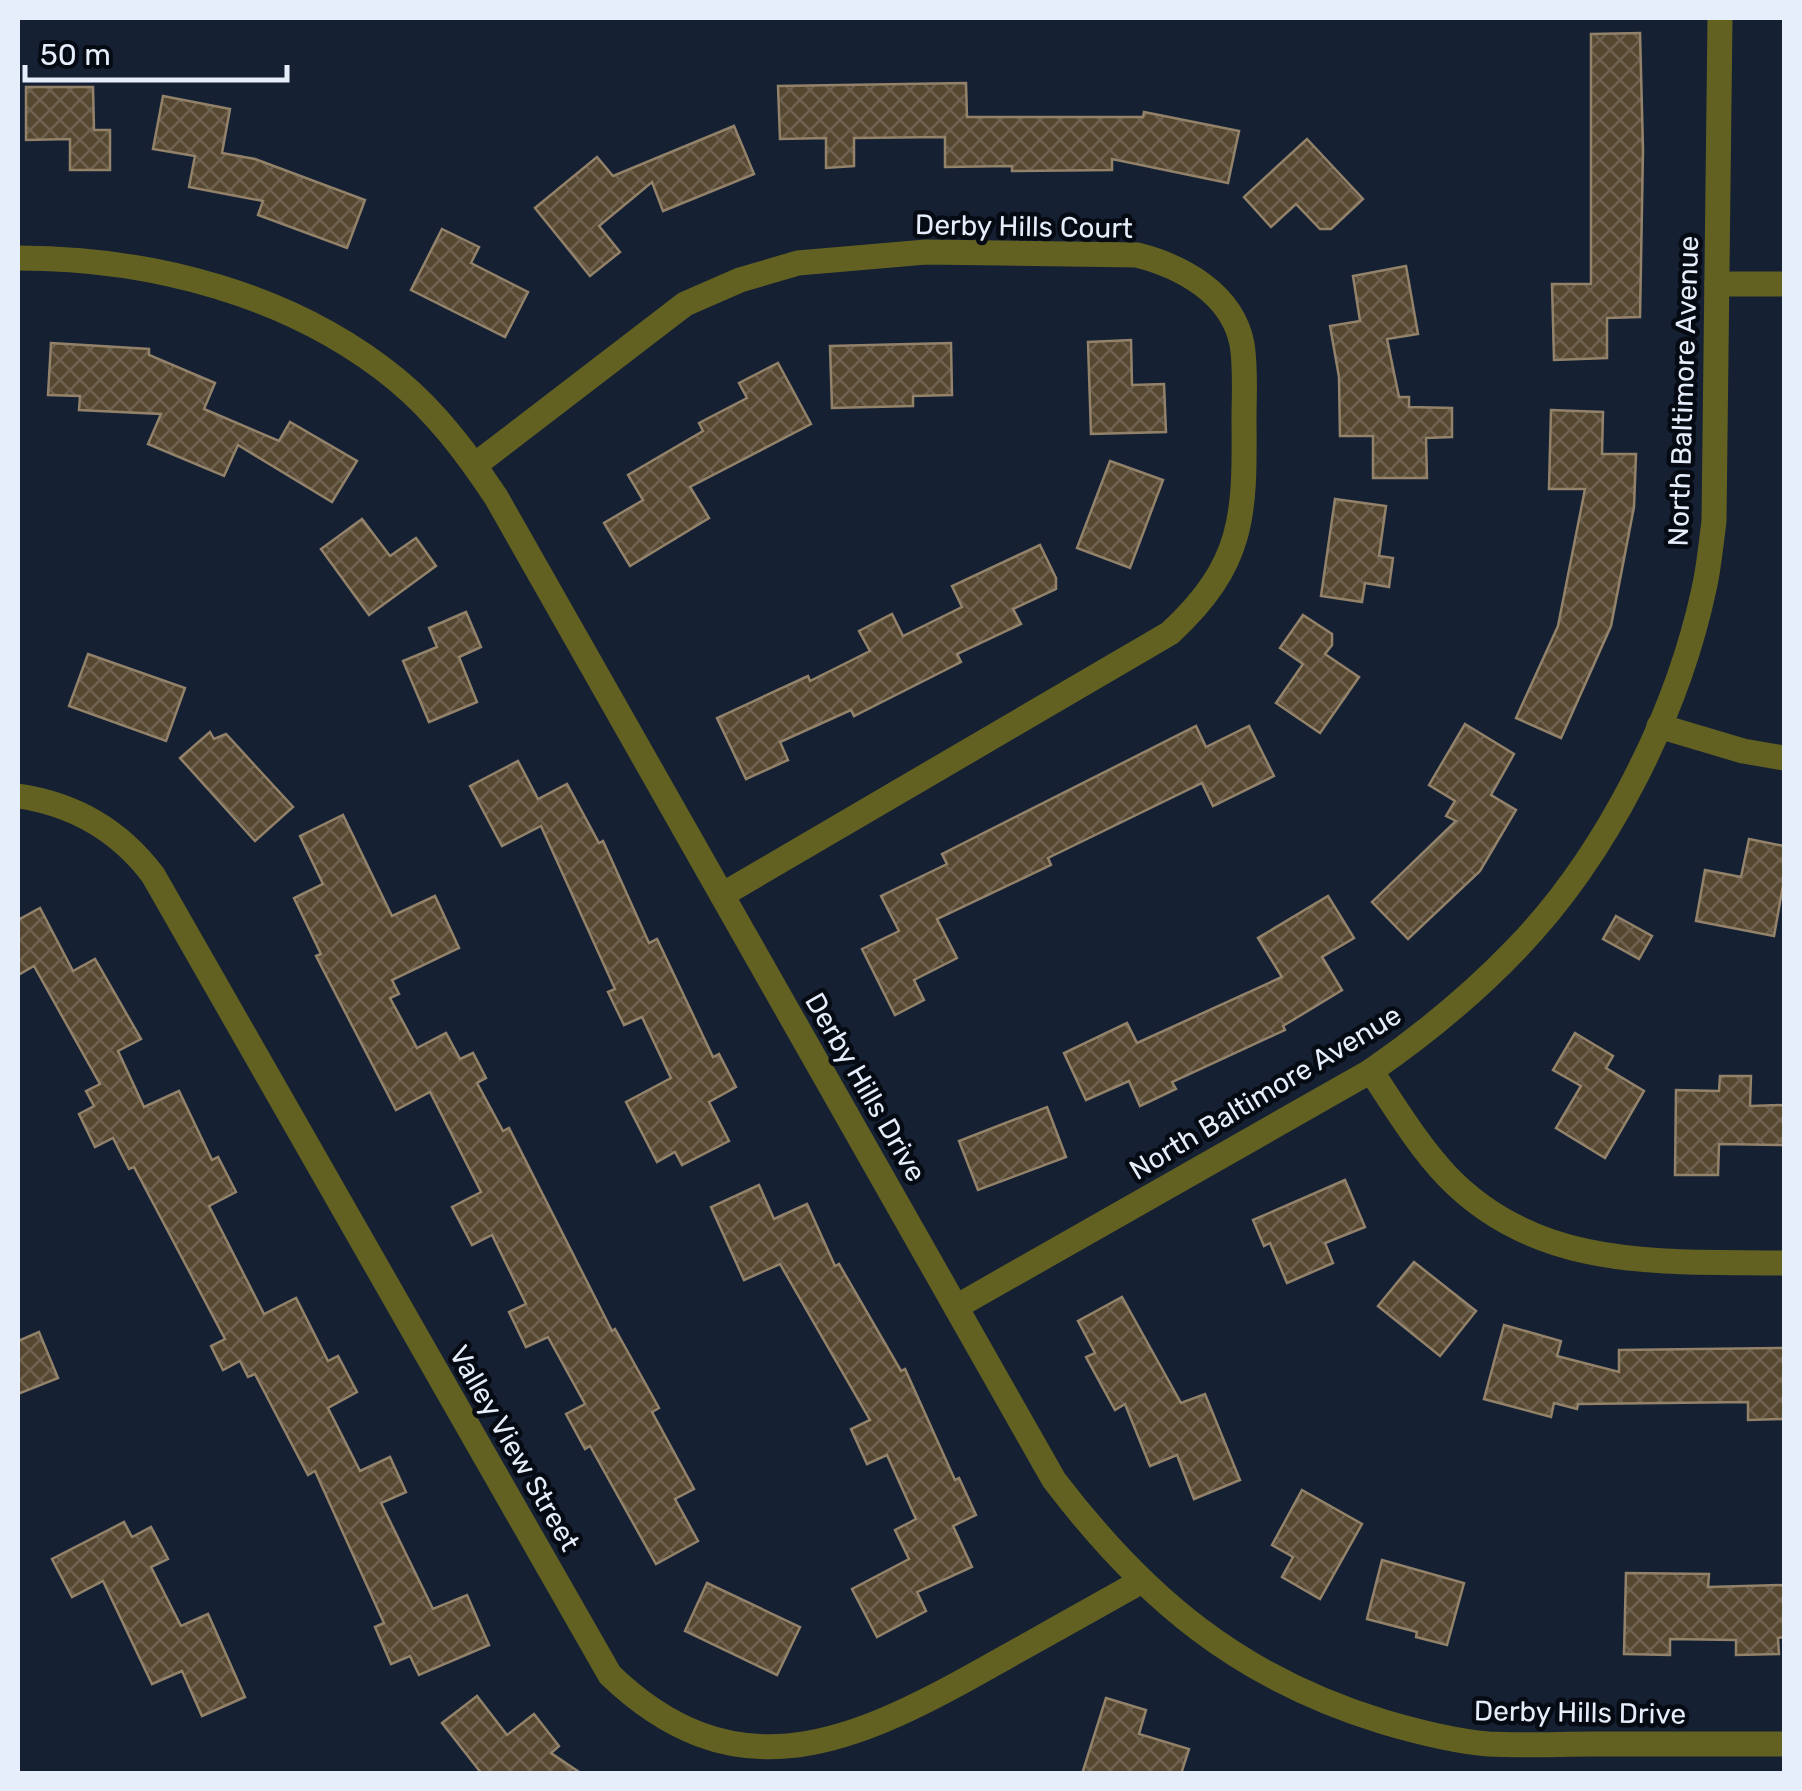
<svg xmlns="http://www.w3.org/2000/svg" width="1802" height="1791" font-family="Rubik,sans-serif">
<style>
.building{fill:url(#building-cross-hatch);stroke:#93826a;stroke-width:2.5}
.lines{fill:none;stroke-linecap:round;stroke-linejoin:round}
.street{stroke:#636122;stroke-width:25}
.labels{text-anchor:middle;stroke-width:9;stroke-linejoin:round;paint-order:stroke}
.street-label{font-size:28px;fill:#e6edfb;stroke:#060a12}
</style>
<defs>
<pattern id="building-cross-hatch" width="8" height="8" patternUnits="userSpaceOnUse" patternTransform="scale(2.5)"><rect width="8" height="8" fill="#564731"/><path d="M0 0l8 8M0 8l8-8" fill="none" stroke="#6e6250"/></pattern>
</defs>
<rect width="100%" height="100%" fill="#152033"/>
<!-- building -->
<g class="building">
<path d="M1640,33L1643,150L1640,317L1607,318V358L1554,360L1552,284H1591V34Z"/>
<path d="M966,83L967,117H1143L1144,112L1239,131L1228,183L1112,159V170L1012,171V166L945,167V137L854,138V166L826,168V138L780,139L778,86Z"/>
<path d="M26,87H93L94,130H110V170H70V139L26,140Z"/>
<path d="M163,96L230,109L222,153L255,159L365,200L347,248L258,215L263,201L189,187L195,156L153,149Z"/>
<path d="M734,126L754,174L663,211L652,182L599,226L620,252L590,276L535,208L597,157L613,176Z"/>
<path d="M1307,139L1363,199L1331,229H1320L1296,204L1271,227L1244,197Z"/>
<path d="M442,229L479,247L471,263L528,292L505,337L411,290Z"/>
<path d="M1406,266L1418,334L1387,339L1399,397H1409V407L1452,408V437L1426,438L1427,478H1373V436H1340L1339,377L1330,326L1360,321L1353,276Z"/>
<path d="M1131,340L1132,385L1164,384L1166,432L1091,434L1088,342Z"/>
<path d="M51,343L149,349V355L215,383L204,409L279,441L290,422L357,461L332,502L238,445L224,476L148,444L161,414L79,410L80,396L48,395Z"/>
<path d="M951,343L952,395L913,396V406L832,408L830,346Z"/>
<path d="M778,363L811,424L690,487L709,518L630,566L604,523L643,500L628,475L703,431L699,423L747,398L739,383Z"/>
<path d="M1551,410L1603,412L1602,454H1636L1634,507L1611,626L1561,738L1516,718L1558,626L1585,489H1549Z"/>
<path d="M1110,461L1163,480L1130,568L1077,548Z"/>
<path d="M1335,499L1386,506L1379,556L1393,558L1389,587L1365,583L1362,602L1321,596Z"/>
<path d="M362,519L390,556L416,538L436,566L369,615L321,549Z"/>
<path d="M1040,545L1056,578V589L1013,609L1021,624L957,654L961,662L854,716L851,710L780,742L788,760L746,779L717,718L808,676L810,681L870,651L859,631L892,614L903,636L962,607L952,586Z"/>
<path d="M466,612L481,647L459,657L477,702L429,722L403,661L437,647L429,628Z"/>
<path d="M1303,615L1332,634V645L1325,654L1359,677L1320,733L1276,703L1303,664L1280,648Z"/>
<path d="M88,654L185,688L166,741L69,706Z"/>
<path d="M1465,724L1514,754L1491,795L1516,810L1480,871L1408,939L1372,902L1456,821L1446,816L1455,801L1429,785Z"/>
<path d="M1196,726L1206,747L1249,726L1274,776L1213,806L1202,783L1048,858L1051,865L937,919L957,958L914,980L924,1000L895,1015L862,949L899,931L881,896L947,864L942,854Z"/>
<path d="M210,732L214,739L226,734L293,807L255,841L180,758Z"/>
<path d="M518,761L538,799L567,784L599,843L603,841L649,943L657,939L713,1057L719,1054L736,1087L709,1102L729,1141L682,1165L675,1152L657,1162L626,1102L671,1078L642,1017L624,1025L608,992L615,989L541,826L502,846L470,786Z"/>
<path d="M343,815L392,916L435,896L459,948L392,980L399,994L390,998L417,1048L446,1033L460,1059L473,1053L486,1078L477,1083L503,1131L509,1128L612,1331L615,1329L659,1408L652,1412L694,1489L675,1499L698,1541L656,1564L590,1446L585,1449L566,1414L585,1404L548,1337L526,1347L509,1312L526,1304L492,1235L472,1245L452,1207L481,1192L430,1092L396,1110L316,956L321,954L294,898L323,884L300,836Z"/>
<path d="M1749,839L1784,846V880L1774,936L1696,921L1705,870L1741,877Z"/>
<path d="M1328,896L1354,938L1322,957L1342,990L1283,1026L1285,1030L1172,1082L1176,1089L1140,1106L1129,1081L1086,1100L1064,1053L1127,1023L1137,1043L1282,977L1258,938Z"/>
<path d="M40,908L73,971L95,959L141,1039L118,1051L144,1107L179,1091L212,1160L218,1157L236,1192L209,1206L264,1314L296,1298L328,1361L338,1356L357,1392L328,1408L360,1471L390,1457L406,1492L381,1503L433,1609L467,1595L489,1645L419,1675L410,1656L391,1664L375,1627L384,1623L315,1471L308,1475L255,1374L248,1377L240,1361L223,1370L211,1346L225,1339L134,1167L129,1169L113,1138L95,1147L79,1114L94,1106L86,1091L100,1084L34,966L18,975V920Z"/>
<path d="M1616,916L1652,936L1639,959L1603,939Z"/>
<path d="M1575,1033L1613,1056L1606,1068L1644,1091L1605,1158L1556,1128L1581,1086L1553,1070Z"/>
<path d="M1720,1076H1751L1750,1106L1784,1105V1145L1719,1144L1718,1175H1675L1676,1090L1719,1091Z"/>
<path d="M1047,1107L1066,1157L978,1190L959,1141Z"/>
<path d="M1345,1180L1365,1227L1325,1243L1333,1263L1287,1283L1270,1243L1264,1246L1253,1220Z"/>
<path d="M759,1185L774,1219L807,1204L835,1266L839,1264L901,1371L905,1369L955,1480L959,1478L976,1515L953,1526L972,1567L917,1592L926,1611L877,1637L852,1589L909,1559L895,1530L916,1519L887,1455L867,1464L851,1429L870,1420L780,1264L744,1280L711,1207Z"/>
<path d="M1414,1262L1476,1311L1440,1356L1378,1306Z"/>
<path d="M1122,1297L1181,1403L1205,1394L1240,1480L1194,1499L1177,1455L1150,1466L1125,1404L1115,1410L1086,1357L1095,1353L1078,1321Z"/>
<path d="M1504,1325L1561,1341L1557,1356L1619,1372V1350L1784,1348V1419L1748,1420V1402L1578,1404L1577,1409L1554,1403L1551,1417L1484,1399Z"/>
<path d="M39,1332L58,1378L18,1394V1341Z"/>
<path d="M1302,1490L1362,1524L1320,1599L1282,1577L1293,1557L1272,1545Z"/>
<path d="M124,1522L132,1537L151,1527L168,1559L151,1567L181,1626L208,1614L245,1697L202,1716L182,1671L152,1684L103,1581L72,1597L52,1559Z"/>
<path d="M1382,1560L1464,1583L1447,1645L1416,1637L1417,1632L1367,1619Z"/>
<path d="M1626,1573L1709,1574L1708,1587L1784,1585V1637L1778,1638L1779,1654L1736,1655V1640L1670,1639V1655L1624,1654Z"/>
<path d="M707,1583L800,1627L777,1675L685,1631Z"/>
<path d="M477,1696L507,1735L534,1714L559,1746L551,1753L582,1774H482L442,1723Z"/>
<path d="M1106,1698L1146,1710L1139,1734L1189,1749L1181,1774H1082Z"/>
</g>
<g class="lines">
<!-- street -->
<g class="street">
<path d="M18,258C151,258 292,294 397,380C437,413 468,455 496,497L1054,1480C1144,1598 1239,1678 1384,1722C1418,1732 1453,1741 1488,1744C1523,1746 1559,1744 1594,1744C1658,1744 1721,1744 1784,1744"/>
<path d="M1717,284H1784"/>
<path d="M475,465L685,304L740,280L798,263L926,252L1137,255C1181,266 1232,293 1242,344C1246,368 1244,395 1244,420C1245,517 1244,564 1170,633L722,895"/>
<path d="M1659,726L1743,751L1784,758"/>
<path d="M18,796C74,804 119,830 153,875L610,1675C731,1791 843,1748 974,1675C1029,1644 1085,1613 1140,1582"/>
<path d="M1371,1071C1395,1107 1417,1144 1447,1176C1539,1272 1664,1261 1784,1263"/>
<path d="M956,1307L1371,1071C1423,1035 1472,995 1516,949C1606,856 1677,715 1704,589C1709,567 1711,544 1714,521L1720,18"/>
</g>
</g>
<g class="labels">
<!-- street labels -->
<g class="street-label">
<text transform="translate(1024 226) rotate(1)" y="10">Derby Hills Court</text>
<text transform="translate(1683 391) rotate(-88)" y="10">North Baltimore Avenue</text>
<text transform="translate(866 1087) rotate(60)" y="10">Derby Hills Drive</text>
<text transform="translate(1265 1092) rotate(-31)" y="10">North Baltimore Avenue</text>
<text transform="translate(515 1448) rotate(60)" y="10">Valley View Street</text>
<text transform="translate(1580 1712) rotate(1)" y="10">Derby Hills Drive</text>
</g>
</g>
<!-- border -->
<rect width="1802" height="1791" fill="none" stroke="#e6edfb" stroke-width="40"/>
<!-- scale -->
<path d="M25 65v15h262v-15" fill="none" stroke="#e6edfb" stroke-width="5"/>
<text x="40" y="65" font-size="30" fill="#e6edfb" stroke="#060a12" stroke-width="8" paint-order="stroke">50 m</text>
</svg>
